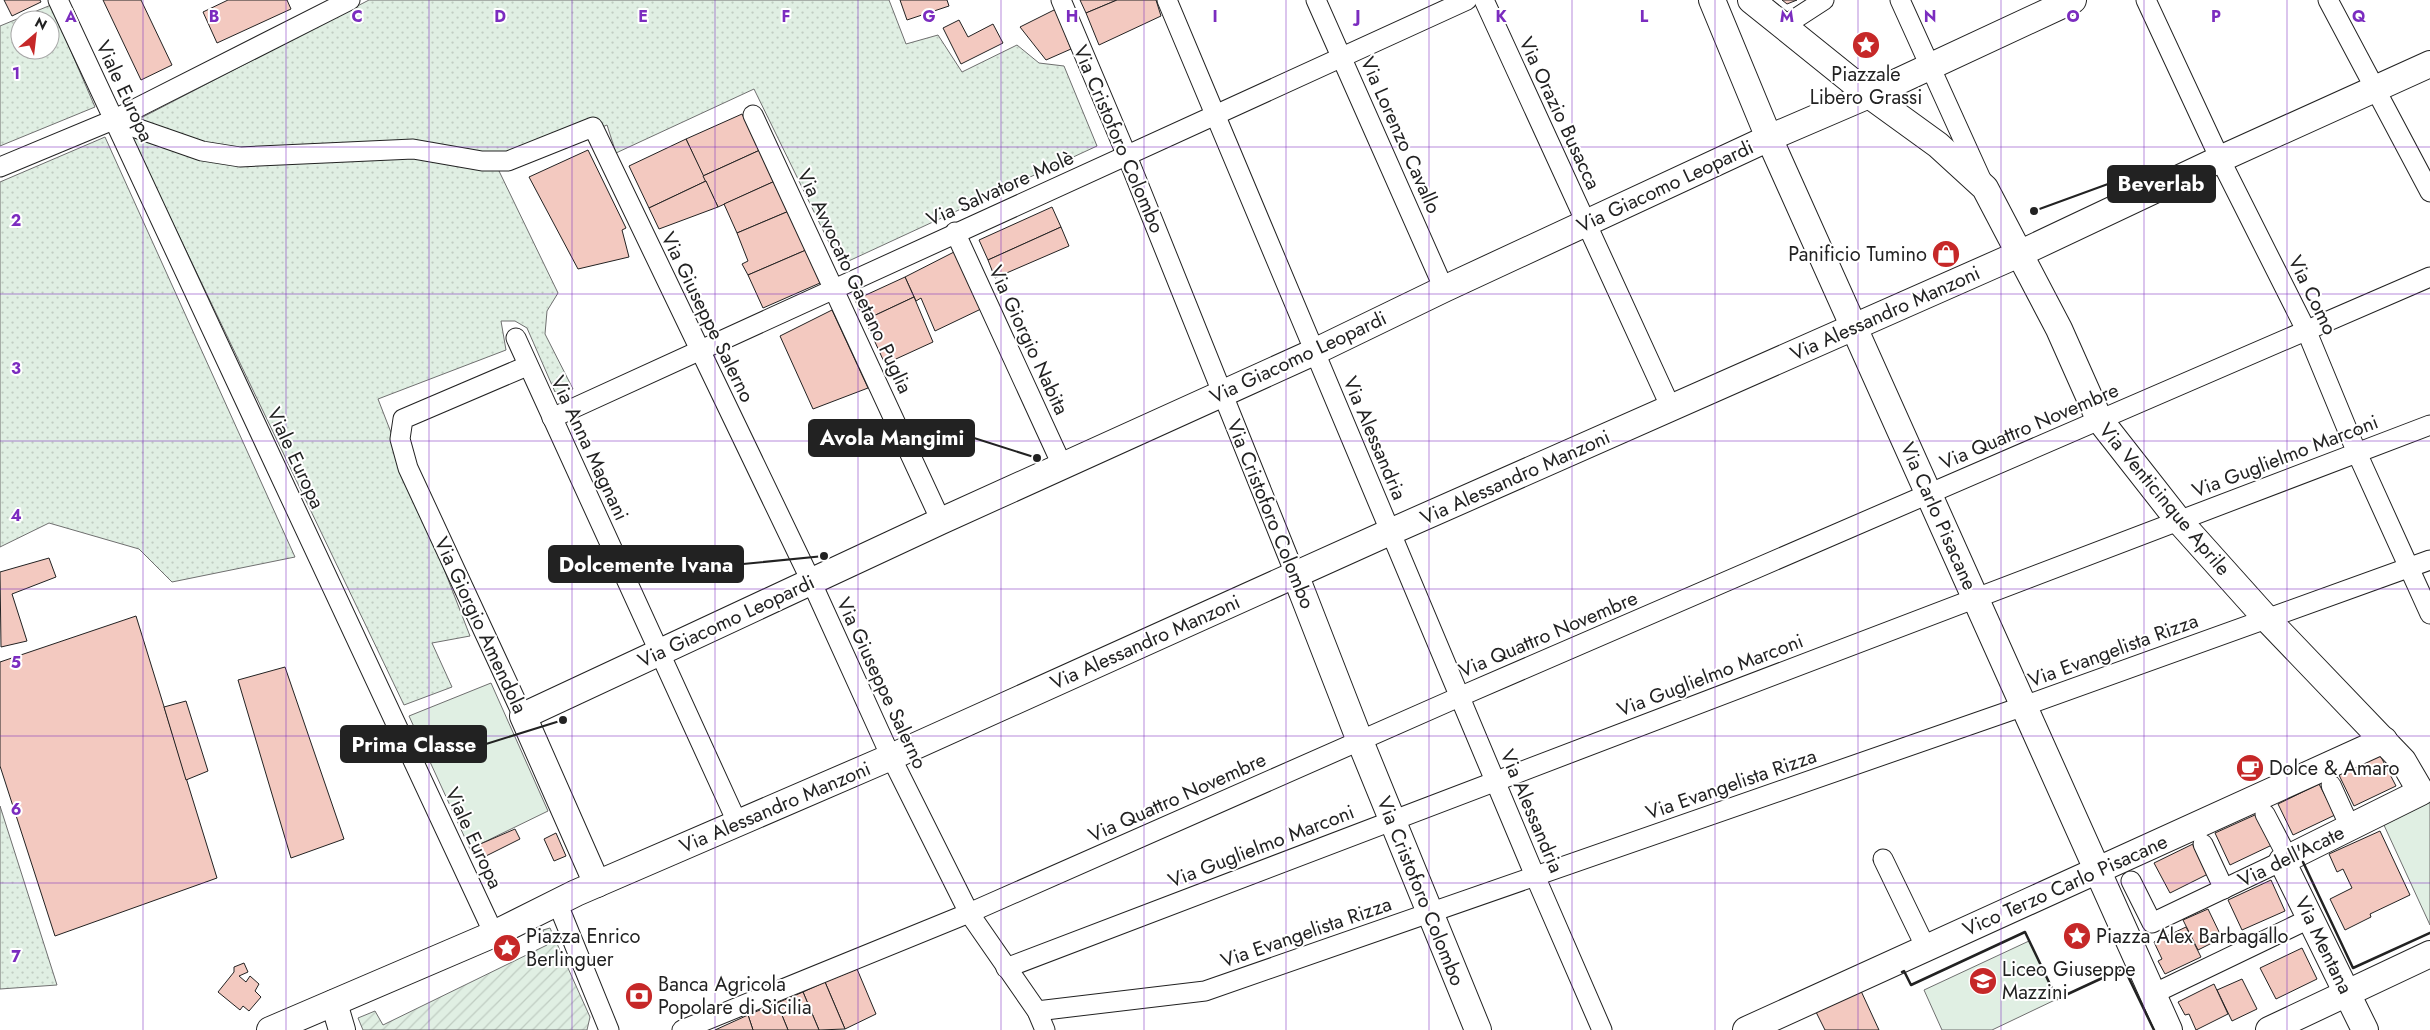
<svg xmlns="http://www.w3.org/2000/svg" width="2430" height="1030" font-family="Jost,sans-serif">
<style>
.grass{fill:url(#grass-dots);stroke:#6f6f6f;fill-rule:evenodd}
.park{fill:#e0efe3;stroke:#6f6f6f}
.garden{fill:url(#garden-furrows);stroke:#6f6f6f}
.building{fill:#f3c9c0;stroke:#222}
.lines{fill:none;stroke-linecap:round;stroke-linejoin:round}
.street-casing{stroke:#222;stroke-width:21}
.secondary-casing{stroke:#222;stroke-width:28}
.street{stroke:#fff;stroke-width:19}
.secondary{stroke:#fff;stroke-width:26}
.wall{stroke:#222;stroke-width:2.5}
.grid{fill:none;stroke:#7b2cbf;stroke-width:1;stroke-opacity:0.55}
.labels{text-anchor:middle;stroke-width:4;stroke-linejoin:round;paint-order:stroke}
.poi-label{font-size:20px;fill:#222;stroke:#fff;text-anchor:start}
.street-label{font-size:20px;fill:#222;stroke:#fff}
.grid-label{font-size:16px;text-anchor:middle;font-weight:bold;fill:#7b2cbf;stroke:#fff;stroke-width:4;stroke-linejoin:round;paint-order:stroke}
.leader{fill:none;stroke:#222;stroke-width:2}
.callout-dot{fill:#222;stroke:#fff;stroke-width:2}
.callout{fill:#222;stroke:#222;stroke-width:2}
.callout-label{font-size:21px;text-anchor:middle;font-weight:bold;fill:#fff}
</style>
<defs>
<pattern id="grass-dots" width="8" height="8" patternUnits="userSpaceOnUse" patternTransform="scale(1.25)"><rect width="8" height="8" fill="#e0efe3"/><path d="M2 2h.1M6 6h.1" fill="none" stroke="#c0cdc2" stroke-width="1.8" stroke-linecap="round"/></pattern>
<pattern id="garden-furrows" width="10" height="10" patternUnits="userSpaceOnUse" patternTransform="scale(1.25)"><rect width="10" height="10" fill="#e0efe3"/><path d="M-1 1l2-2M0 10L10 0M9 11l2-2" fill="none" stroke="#c0cdc2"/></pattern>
</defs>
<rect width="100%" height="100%" fill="#fff"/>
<!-- grass -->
<g class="grass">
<path d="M369,0H889L906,44L938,35L962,72L1017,45L1039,63L1064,66L1097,146L840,265L754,89L616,153L607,125L499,171L558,293L547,311L545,334L573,389L555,392L527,328L515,321H501L506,350L378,399L470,636L432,643L452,687L404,705L133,140L139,119Z"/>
<path d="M51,5L95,107L0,146V26ZM20,20H50V50H20Z"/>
<path d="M105,137L295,557L172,582L139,549L49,523L0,547V182Z"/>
<path d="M0,806L57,985L0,989Z"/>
</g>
<!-- park -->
<g class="park">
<path d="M491,683L548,811L470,849L409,716Z"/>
<path d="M2430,801V925L2383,823Z"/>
<path d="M2029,941L2057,999L1992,1030H1942L1924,990Z"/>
</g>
<!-- garden -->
<path class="garden" d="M550,928L590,1017L587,1030H363L358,1018L375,1011L383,1025L547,945L543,930Z"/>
<!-- building -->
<g class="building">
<path d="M4,0H40L41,2L12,16Z"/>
<path d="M103,0H141L172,65L141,80Z"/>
<path d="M228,0H287L291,9L217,43L203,12Z"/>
<path d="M900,0H947L949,6L907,20Z"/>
<path d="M1080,0H1117L1086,13Z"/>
<path d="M1117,0H1156L1161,16L1099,45L1086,13Z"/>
<path d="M1782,0H1797L1787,4Z"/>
<path d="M1056,9L1071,49L1046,60L1020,27Z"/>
<path d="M959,20L968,37L993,24L1003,43L961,64L943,28Z"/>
<path d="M742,114L760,150L703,176L686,139Z"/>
<path d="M686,139L706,181L649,208L629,166Z"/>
<path d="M588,150L626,228L622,230L629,257L578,269L529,177Z"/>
<path d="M760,150L775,181L718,207L703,176Z"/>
<path d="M706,181L718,207L659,229L649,208Z"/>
<path d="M775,181L789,211L737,233L724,204Z"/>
<path d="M1052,207L1061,227L988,260L979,240Z"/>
<path d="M789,211L806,250L748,275L742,264L748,261L737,233Z"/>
<path d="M1061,227L1069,246L995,278L988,260Z"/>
<path d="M806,250L820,283L763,308L748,275Z"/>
<path d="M954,252L981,309L935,331L921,298L916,301L905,277Z"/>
<path d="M905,277L914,297L865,320L855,300Z"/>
<path d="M914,297L933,342L885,364L865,320Z"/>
<path d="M832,310L868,388L813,409L780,336Z"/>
<path d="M49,558L56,577L12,594L27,641L1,647L0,572Z"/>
<path d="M136,616L217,878L55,936L0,766V662Z"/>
<path d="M285,667L344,839L291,858L238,680Z"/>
<path d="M186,701L208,771L186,780L164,707Z"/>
<path d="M2380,755L2396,786L2354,806L2339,775Z"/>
<path d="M2319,784L2335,815L2293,835L2278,804Z"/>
<path d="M2257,814L2272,845L2230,865L2215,833Z"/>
<path d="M515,829L520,839L484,857L478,845Z"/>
<path d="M2380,831L2410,895L2370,914L2371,917L2345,930L2330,899L2352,888L2343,869L2337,872L2329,854Z"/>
<path d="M556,833L566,856L554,861L544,839Z"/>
<path d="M2195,843L2210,873L2170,893L2154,863Z"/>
<path d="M2271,880L2285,911L2242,930L2228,900Z"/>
<path d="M2208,909L2222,938L2198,950L2183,920Z"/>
<path d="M2186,927L2201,957L2165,974L2158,961L2162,959L2154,942Z"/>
<path d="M2302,948L2317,979L2276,999L2260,968Z"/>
<path d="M244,963L248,972L239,976L246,982L250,976L259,984L255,991L261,997L249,1011L243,1006L240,1010L218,992L234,972V967Z"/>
<path d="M857,969L876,1014L845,1029L825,982Z"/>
<path d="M2242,979L2257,1009L2232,1021L2217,990Z"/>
<path d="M825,982L845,1029L819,1030L803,992Z"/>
<path d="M2214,984L2228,1014L2196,1030L2189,1014L2185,1015L2178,1002Z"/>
<path d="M1861,991L1879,1030H1825L1816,1012Z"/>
<path d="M803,992L819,1030H788L777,1003Z"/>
<path d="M777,1003L788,1030H753L748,1015Z"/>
<path d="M748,1015L753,1030H715Z"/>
</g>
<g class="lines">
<defs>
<g id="street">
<path d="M58,0L494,934"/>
<path d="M1061,0L1127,156L1295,574"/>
<path d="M1167,0L1535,876L1602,1030"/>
<path d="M1316,0L1444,289"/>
<path d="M1484,0L1671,408"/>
<path d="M1900,0L1982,181"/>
<path d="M2146,0L2220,159L2307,332L2357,453L2430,614"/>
<path d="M2328,0L2430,192"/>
<path d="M1784,26L1824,0"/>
<path d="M753,115L941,521"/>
<path d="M113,120L202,151L240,157L413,149L482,161H508L593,127L811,581L891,757L969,913L1037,1011L1045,1030"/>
<path d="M0,167L113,120L350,0"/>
<path d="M955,232L1062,465"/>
<path d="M516,338L737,822"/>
<path d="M552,418L1467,0"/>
<path d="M523,716L408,468L400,439L403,419L527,366"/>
<path d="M2331,785L2350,827"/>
<path d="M2265,814L2288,858"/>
<path d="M2203,844L2224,889"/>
<path d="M1883,859L1926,948"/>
<path d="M2131,881L2152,923L2282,861"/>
<path d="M557,902L609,1030"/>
<path d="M1006,968L2430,425"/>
<path d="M2153,994L2311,918"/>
<path d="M1037,1011L1205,991L2024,706L2430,560"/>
<path d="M682,1030L969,913L1459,697L2430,277"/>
</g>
<g id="secondary">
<path d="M1712,0L1769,138L2169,1030"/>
<path d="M1751,0L1869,95L1938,145L1985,188L2059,329L2099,419L2179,521L2266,618L2403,761L2421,792L2282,861L2365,1030"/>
<path d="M1295,574L1360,741L1478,1030"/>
<path d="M597,884L523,716L941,521L1314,352L1444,289L1769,138L1869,95L2073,0"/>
<path d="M334,1003L342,1030"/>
<path d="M270,1030L494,934L576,893L891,757L1390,532L2019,254L2220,159L2430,64"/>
<path d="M1746,1030L2384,740"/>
<path d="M2269,1030L2430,954"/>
</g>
</defs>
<!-- street casing -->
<use href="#street" class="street-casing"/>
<!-- secondary casing -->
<use href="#secondary" class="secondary-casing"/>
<!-- street -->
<use href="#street" class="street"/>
<!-- secondary -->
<use href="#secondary" class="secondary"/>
<!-- wall -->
<g class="wall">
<path d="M2303,862L2353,968L2430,933"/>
<path d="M1902,972L1904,971L1911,985L2025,932L2057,999L2124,968L2154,1030"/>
</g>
</g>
<!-- grid -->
<path class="grid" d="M143,0V1030M286,0V1030M429,0V1030M572,0V1030M715,0V1030M858,0V1030M1001,0V1030M1144,0V1030M1286,0V1030M1429,0V1030M1572,0V1030M1715,0V1030M1858,0V1030M2001,0V1030M2144,0V1030M2287,0V1030M0,147H2430M0,294H2430M0,441H2430M0,589H2430M0,736H2430M0,883H2430"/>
<!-- icons -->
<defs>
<symbol id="sight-disc" viewBox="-11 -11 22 22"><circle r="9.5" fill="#c62828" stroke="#fff"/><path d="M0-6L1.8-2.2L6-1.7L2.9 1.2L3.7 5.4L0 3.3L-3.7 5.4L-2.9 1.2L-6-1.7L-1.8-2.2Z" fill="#fff"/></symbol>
<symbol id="shop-disc" viewBox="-11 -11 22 22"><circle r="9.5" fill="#c62828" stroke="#fff"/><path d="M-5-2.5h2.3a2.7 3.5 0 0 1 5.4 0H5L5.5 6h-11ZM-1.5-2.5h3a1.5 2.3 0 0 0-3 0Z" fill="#fff"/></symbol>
<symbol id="cafe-disc" viewBox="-11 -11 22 22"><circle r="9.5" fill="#c62828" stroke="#fff"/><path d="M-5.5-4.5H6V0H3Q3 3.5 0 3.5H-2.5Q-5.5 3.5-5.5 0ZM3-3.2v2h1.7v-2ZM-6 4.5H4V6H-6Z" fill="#fff"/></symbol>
<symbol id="school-disc" viewBox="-11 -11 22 22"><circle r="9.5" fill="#c62828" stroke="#fff"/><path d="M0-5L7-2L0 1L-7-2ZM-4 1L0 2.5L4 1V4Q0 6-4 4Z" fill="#fff"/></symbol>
<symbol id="bank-disc" viewBox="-11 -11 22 22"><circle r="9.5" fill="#c62828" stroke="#fff"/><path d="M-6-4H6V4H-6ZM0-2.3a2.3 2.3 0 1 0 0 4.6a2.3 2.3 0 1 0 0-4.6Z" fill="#fff"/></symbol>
</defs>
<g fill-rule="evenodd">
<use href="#sight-disc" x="1850" y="29" width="32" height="32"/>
<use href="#shop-disc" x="1930" y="238" width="32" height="32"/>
<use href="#cafe-disc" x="2234" y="752" width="32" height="32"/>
<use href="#sight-disc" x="2061" y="920" width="32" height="32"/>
<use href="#sight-disc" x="491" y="932" width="32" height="32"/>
<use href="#school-disc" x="1967" y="965" width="32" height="32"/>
<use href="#bank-disc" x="623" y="980" width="32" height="32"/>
</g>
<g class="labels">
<!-- poi labels -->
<g class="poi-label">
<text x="1866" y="81" text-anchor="middle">Piazzale<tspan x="1866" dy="23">Libero Grassi</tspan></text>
<text x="1927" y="261" text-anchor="end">Panificio Tumino</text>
<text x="2269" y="775">Dolce &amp; Amaro</text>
<text x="526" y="943">Piazza Enrico<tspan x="526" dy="23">Berlinguer</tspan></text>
<text x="2096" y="943">Piazza Alex Barbagallo</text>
<text x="2002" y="976">Liceo Giuseppe<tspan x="2002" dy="23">Mazzini</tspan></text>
<text x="658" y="991">Banca Agricola<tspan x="658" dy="23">Popolare di Sicilia</tspan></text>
</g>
<!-- street labels -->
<g class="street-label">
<text transform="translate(125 91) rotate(65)" y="7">Viale Europa</text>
<text transform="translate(1560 113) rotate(65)" y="7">Via Orazio Busacca</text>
<text transform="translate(1401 135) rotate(66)" y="7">Via Lorenzo Cavallo</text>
<text transform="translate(1119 139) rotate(67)" y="7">Via Cristoforo Colombo</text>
<text transform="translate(1665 186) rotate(-25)" y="7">Via Giacomo Leopardi</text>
<text transform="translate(1000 188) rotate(-24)" y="7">Via Salvatore Molè</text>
<text transform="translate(855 281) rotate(65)" y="7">Via Avvocato Gaetano Puglia</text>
<text transform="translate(2313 295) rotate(64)" y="7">Via Como</text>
<text transform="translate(1885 313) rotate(-24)" y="7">Via Alessandro Manzoni</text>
<text transform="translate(708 317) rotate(64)" y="7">Via Giuseppe Salerno</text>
<text transform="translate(1029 340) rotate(65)" y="7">Via Giorgio Nabita</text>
<text transform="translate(1298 357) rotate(-25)" y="7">Via Giacomo Leopardi</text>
<text transform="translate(2029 426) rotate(-23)" y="7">Via Quattro Novembre</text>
<text transform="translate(1375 438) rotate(67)" y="7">Via Alessandria</text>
<text transform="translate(590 448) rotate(65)" y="7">Via Anna Magnani</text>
<text transform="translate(2285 456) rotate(-21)" y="7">Via Guglielmo Marconi</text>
<text transform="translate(296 458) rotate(65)" y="7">Viale Europa</text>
<text transform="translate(1515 477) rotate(-24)" y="7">Via Alessandro Manzoni</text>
<text transform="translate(2165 499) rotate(50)" y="7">Via Venticinque Aprile</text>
<text transform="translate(1271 514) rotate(68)" y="7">Via Cristoforo Colombo</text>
<text transform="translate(1939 516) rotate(66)" y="7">Via Carlo Pisacane</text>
<text transform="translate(726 621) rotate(-25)" y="7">Via Giacomo Leopardi</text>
<text transform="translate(481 625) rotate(65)" y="7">Via Giorgio Amendola</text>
<text transform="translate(1548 634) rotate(-23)" y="7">Via Quattro Novembre</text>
<text transform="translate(1145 642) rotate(-24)" y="7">Via Alessandro Manzoni</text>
<text transform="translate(2113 650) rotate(-20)" y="7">Via Evangelista Rizza</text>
<text transform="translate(1710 675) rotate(-21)" y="7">Via Guglielmo Marconi</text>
<text transform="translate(882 683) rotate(65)" y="7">Via Giuseppe Salerno</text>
<text transform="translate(1731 784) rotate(-19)" y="7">Via Evangelista Rizza</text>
<text transform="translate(1177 797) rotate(-24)" y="7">Via Quattro Novembre</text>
<text transform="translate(775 807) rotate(-23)" y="7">Via Alessandro Manzoni</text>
<text transform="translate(1532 811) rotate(67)" y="7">Via Alessandria</text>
<text transform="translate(474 838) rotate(65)" y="7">Viale Europa</text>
<text transform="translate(1261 846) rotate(-21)" y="7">Via Guglielmo Marconi</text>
<text transform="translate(2291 856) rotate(-26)" y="7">Via dell'Acate</text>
<text transform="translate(2065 885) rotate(-24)" y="7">Vico Terzo Carlo Pisacane</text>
<text transform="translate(1421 891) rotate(68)" y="7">Via Cristoforo Colombo</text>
<text transform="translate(1306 932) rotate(-19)" y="7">Via Evangelista Rizza</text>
<text transform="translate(2324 945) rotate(64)" y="7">Via Mentana</text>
</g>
</g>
<g class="grid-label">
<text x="71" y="22">A</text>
<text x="214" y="22">B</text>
<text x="357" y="22">C</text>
<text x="500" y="22">D</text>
<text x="643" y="22">E</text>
<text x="786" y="22">F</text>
<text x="929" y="22">G</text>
<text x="1072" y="22">H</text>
<text x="1215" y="22">I</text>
<text x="1358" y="22">J</text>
<text x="1501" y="22">K</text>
<text x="1644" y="22">L</text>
<text x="1787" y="22">M</text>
<text x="1930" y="22">N</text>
<text x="2073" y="22">O</text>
<text x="2216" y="22">P</text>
<text x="2359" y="22">Q</text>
<text x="16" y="79">1</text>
<text x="16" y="226">2</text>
<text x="16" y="374">3</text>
<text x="16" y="521">4</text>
<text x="16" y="668">5</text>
<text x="16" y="815">6</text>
<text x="16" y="962">7</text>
</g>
<!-- callouts -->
<path class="leader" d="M2034 211L2108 184M1037 458L974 438M824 556L743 564M563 720L486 744"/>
<g class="callout-dot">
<circle cx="2034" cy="211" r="5"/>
<circle cx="1037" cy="458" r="5"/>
<circle cx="824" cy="556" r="5"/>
<circle cx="563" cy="720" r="5"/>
</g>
<g class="callout">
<rect x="2108" y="166" width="107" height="36" rx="5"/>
<rect x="809" y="420" width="165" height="36" rx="5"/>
<rect x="549" y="546" width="194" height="36" rx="5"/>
<rect x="341" y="726" width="145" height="36" rx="5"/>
</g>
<g class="callout-label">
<text x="2161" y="191">Beverlab</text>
<text x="892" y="445">Avola Mangimi</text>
<text x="646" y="572">Dolcemente Ivana</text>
<text x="414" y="752">Prima Classe</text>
</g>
<!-- north arrow -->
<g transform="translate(35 35) rotate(28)"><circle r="24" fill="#ffffff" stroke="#a7a7a7"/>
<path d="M0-4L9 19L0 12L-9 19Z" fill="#c62828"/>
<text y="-8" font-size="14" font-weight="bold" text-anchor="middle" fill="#222222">N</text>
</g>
</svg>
